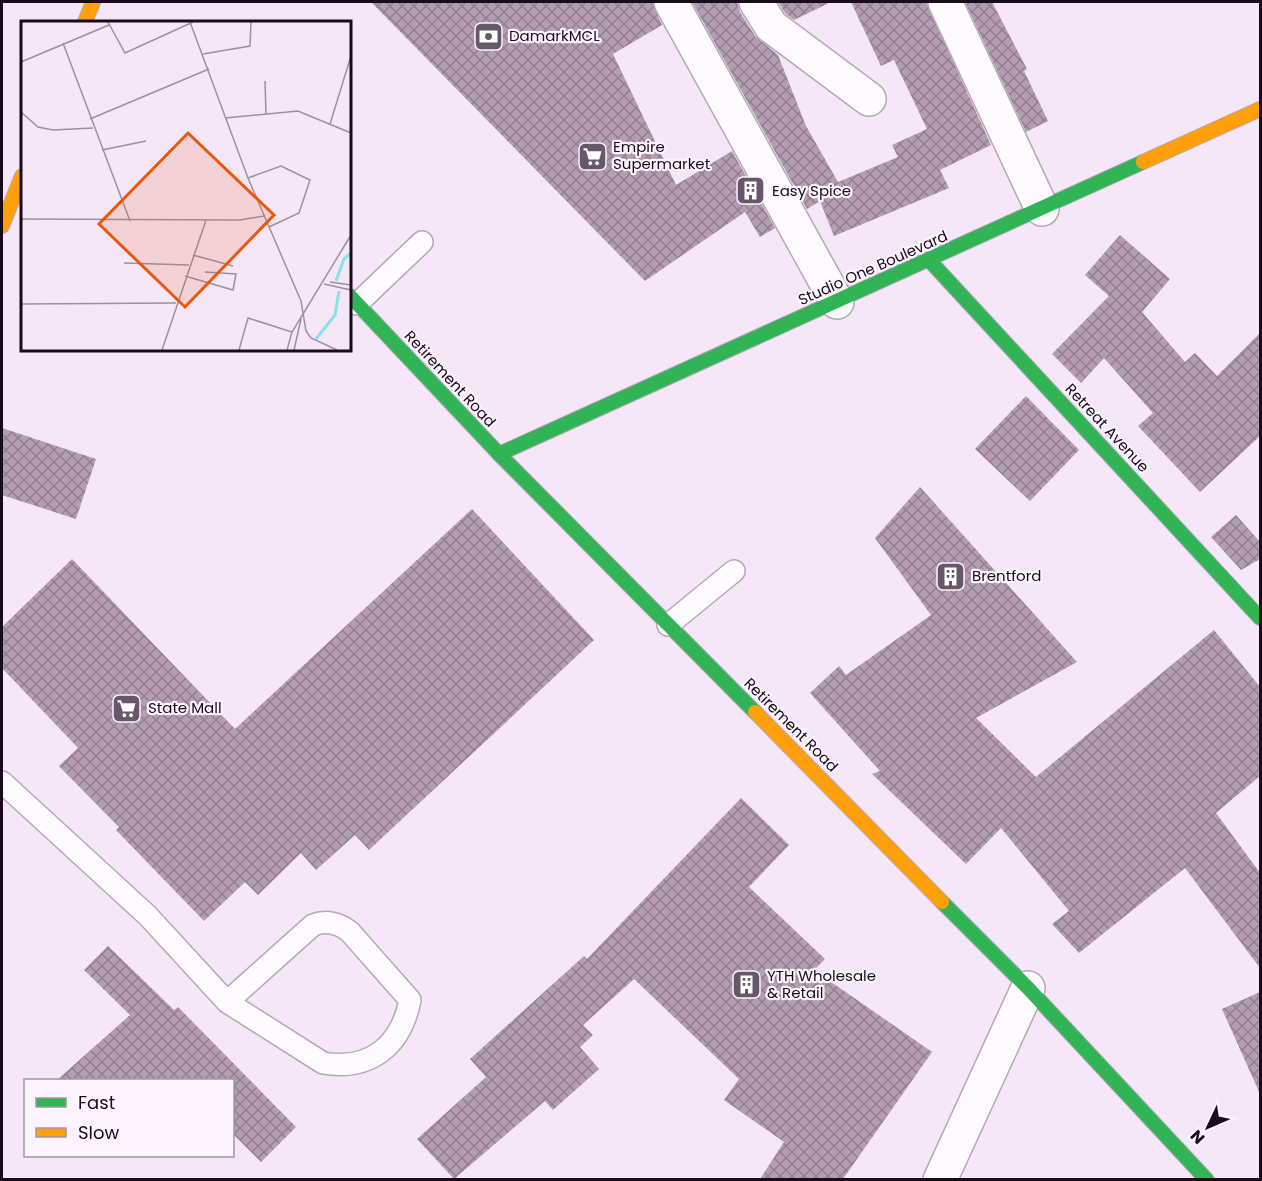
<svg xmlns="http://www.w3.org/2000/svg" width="1262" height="1181" font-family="Poppins,sans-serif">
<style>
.building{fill:url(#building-cross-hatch)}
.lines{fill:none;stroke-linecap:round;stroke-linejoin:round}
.lane-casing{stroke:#b6a8b9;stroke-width:24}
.street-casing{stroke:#b6a8b9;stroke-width:36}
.fast-casing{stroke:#b6a8b9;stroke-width:16}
.slow-casing{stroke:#b6a8b9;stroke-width:16}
.lane{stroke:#fefbfe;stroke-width:21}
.street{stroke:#fefbfe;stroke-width:33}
.fast{stroke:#30b455;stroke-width:14}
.slow{stroke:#ff9f0a;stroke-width:14}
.labels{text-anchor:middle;stroke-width:4.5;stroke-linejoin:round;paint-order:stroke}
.poi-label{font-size:15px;fill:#190b1c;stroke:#fcf4fe;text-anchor:start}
.street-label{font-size:15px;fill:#190b1c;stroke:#fcf4fe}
.inset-river{fill:none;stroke:#89e2ec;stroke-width:3}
.inset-road{fill:none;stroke:#9d8fa0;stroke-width:1.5}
.view{fill:#e8590c;fill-opacity:0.15;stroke:#e8590c;stroke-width:3}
.inset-edge{fill:none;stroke:#190b1c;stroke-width:3}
</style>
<defs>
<pattern id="building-cross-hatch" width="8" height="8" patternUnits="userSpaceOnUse" patternTransform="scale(1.5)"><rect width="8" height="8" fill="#b59db1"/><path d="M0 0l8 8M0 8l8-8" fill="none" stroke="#927e8f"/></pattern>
</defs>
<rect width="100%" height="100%" fill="#f5e7f8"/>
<!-- building -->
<g class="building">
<path d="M371,2H652L662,25L613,54L676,185L732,151L775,228L760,237L745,212L645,281Z"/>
<path d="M692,2H737L740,12L755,36L778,55L806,126L838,182L898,157L892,145L927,129L894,60L881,66L851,2H926L991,145L940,170L949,188L834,236L820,201L807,209Z"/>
<path d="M778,2H831L794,20L785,13Z"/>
<path d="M965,2H992L1027,69L1024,71L1048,121L1026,132Z"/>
<path d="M1120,235L1170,279L1142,312L1185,362L1195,353L1217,376L1260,333V436L1200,492L1138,426L1153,413L1104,358L1081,383L1052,354L1109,296L1085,275Z"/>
<path d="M1026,396L1079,450L1030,501L975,449Z"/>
<path d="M2,428L96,459L76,519L2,495Z"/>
<path d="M920,487L1077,662L976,718L1036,777L1214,630L1260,687V776L1216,813L1260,873V968L1185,868L1079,953L1052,924L1069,911L1001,828L966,864L872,774L880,771L810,693L839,666L846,675L931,615L875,538Z"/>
<path d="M472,509L594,640L369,850L355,835L316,870L301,853L258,895L245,882L204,921L116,830L119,827L59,766L78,748L2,668V627L72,559L235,729Z"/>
<path d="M1236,515L1260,542V559L1241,570L1211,537Z"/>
<path d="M741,798L789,845L749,887L825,959L814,970L932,1052L843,1179H760L784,1142L724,1100L739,1079L634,979L583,1025L593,1035L580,1047L599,1069L553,1110L545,1101L454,1179L417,1139L486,1077L470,1059L584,956L587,959Z"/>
<path d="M108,946L174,1010L178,1007L296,1127L261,1162L232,1133V1080H57L130,1015L84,970Z"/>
<path d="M1260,992V1094L1222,1009Z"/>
</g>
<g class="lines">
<defs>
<g id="lane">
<path d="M357,304L422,242"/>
<path d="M668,625L734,571"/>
<path d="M2,782L148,916L227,1002L323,1063C370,1071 401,1046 410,1000L350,932C339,923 326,920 313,925L227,1002"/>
</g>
<g id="street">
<path d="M671,2L837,302"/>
<path d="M756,2L771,26L869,99"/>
<path d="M945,2L1042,209"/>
<path d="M940,1180L1028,988"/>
</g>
<g id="fast">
<path d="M929,260L1260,618"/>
<path d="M350,296L499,454L755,712"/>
<path d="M499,454L1143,162"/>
<path d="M942,902L1028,988L1207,1180"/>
</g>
<g id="slow">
<path d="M85,22L93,2"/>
<path d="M1143,162L1260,109"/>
<path d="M2,226L22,176"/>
<path d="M755,712L942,902"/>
</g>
</defs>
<!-- lane casing -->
<use href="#lane" class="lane-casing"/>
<!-- street casing -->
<use href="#street" class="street-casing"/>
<!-- fast casing -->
<use href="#fast" class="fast-casing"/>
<!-- slow casing -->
<use href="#slow" class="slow-casing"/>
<!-- lane -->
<use href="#lane" class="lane"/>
<!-- street -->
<use href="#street" class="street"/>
<!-- fast -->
<use href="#fast" class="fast"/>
<!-- slow -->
<use href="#slow" class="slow"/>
</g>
<!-- icons -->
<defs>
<symbol id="bank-square" viewBox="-11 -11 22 22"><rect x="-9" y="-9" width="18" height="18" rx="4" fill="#665869" stroke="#fcf4fe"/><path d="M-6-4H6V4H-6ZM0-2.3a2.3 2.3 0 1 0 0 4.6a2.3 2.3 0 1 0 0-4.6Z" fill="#fff"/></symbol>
<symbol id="supermarket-square" viewBox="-11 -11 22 22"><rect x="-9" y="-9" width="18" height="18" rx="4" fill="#665869" stroke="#fcf4fe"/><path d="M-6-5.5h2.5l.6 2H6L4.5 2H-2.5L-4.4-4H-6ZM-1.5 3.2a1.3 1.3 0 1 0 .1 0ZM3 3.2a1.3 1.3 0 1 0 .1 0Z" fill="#fff"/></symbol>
<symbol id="building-square" viewBox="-11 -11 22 22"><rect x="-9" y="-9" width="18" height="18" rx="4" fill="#665869" stroke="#fcf4fe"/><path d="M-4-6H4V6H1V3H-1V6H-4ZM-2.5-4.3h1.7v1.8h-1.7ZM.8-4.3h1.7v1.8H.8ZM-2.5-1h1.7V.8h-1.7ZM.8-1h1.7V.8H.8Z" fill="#fff"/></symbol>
</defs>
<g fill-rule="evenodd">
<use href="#bank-square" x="472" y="20" width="33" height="33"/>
<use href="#supermarket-square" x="576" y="140" width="33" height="33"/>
<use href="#building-square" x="734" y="174" width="33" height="33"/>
<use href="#building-square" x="934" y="560" width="33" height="33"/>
<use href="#supermarket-square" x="110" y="692" width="33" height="33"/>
<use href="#building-square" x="730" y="968" width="33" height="33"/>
</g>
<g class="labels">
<!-- poi labels -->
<g class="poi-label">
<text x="509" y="41">DamarkMCL</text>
<text x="613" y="152">Empire<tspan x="613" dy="17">Supermarket</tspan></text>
<text x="772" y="196">Easy Spice</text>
<text x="972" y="581">Brentford</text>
<text x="148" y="713">State Mall</text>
<text x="767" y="981">YTH Wholesale<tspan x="767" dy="17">&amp; Retail</tspan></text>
</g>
<!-- street labels -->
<g class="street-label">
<text transform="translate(873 268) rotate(-24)" y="5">Studio One Boulevard</text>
<text transform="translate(450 379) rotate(47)" y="5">Retirement Road</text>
<text transform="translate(1107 428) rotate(47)" y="5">Retreat Avenue</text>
<text transform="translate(791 725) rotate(45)" y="5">Retirement Road</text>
</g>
</g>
<!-- overview -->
<g transform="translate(21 21)">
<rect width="330" height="330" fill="#f5e7f8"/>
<path class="inset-river" d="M315,260L323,238L330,232M295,318L314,294L318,270"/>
<path class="inset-road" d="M87,1L104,32L172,1M169,1L227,157L280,280L285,310L290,317L316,329M42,22L109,200M182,33L229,25L230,1M0,41L88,4M244,60L245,93M0,91L17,106L32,109L72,107M204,97L277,90L330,112M69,98L188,48M309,103L330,35M81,129L125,120M227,157L260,145L289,159L278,192L248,206M0,198L219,199L243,195M172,234L212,245M103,242L168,244M164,255L212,269L215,253L184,251M309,261L330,264M303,263L330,269M0,283L155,282M141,329L185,199M218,329L227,297L271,311M266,329L271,311L330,214M273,329L280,298"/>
<path class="view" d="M167,112L253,194L164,286L78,203Z"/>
<rect width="330" height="330" class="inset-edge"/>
</g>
<!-- border -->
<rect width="1262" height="1181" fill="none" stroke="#190b1c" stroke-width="6"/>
<!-- legend -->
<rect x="24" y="1079" width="210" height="78" fill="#fcf4fe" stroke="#a197a4" stroke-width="1.5"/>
<rect x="36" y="1098" width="30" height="9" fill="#30b455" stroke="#a197a4" stroke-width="1.5"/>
<text x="78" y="1109" font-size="18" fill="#190b1c">Fast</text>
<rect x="36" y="1128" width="30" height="9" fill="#ff9f0a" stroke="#a197a4" stroke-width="1.5"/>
<text x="78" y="1139" font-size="18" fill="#190b1c">Slow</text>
<!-- north arrow -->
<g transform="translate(1208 1127) rotate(226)" stroke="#fcf4fe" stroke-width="4.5" paint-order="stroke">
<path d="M0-4.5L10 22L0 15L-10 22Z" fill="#190b1c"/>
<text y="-9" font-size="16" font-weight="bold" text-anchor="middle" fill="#190b1c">N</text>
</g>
</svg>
